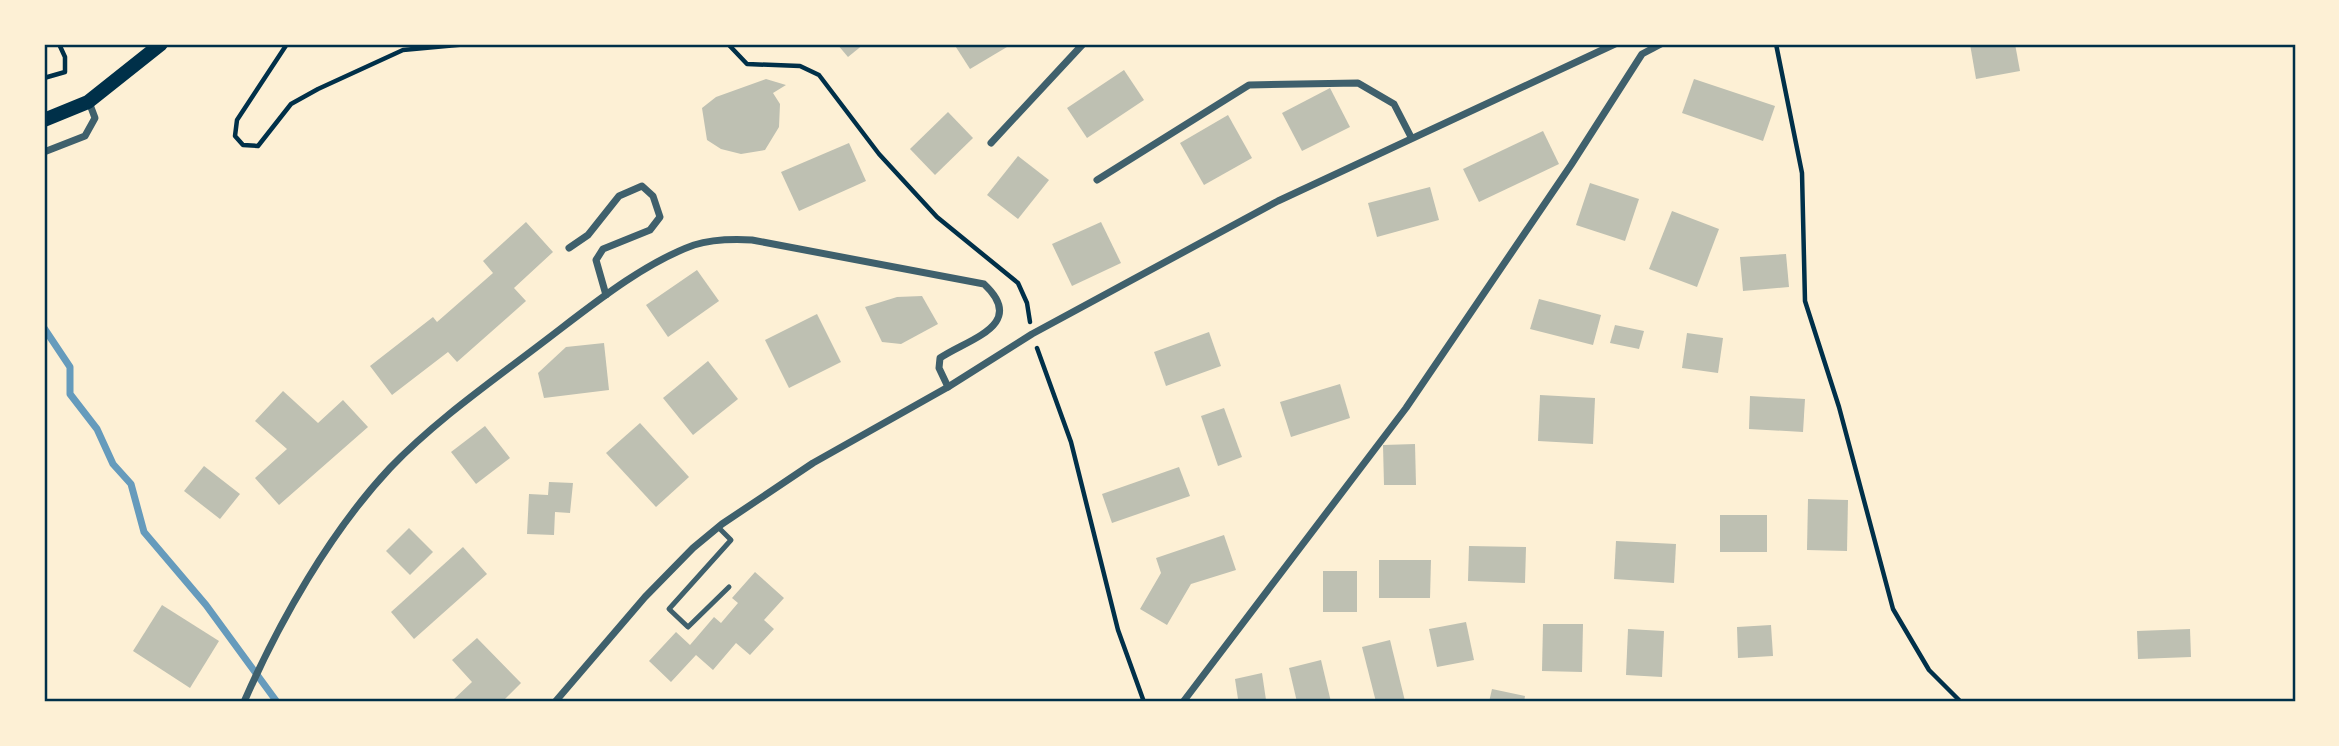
<svg xmlns="http://www.w3.org/2000/svg" width="2339" height="746" font-family="Arial,sans-serif">
<style>
.lines{fill:none;stroke-linecap:round;stroke-linejoin:round}
.stream{stroke:#669bbc;stroke-width:7}
.building{fill:#bec0b2}
.path{stroke:#003049;stroke-width:4.5}
.service{stroke:#3f606c;stroke-width:5}
.minor{stroke:#3f606c;stroke-width:7}
.secondary{stroke:#003049;stroke-width:14}
.neatline{fill:none;stroke:#003049;stroke-width:2.5}
</style>
<rect width="100%" height="100%" fill="#fdf0d5"/>
<g class="lines">
<!-- stream -->
<path class="stream" d="M44,328L70,367V394L97,429L113,464L131,484L144,532L206,605L277,702"/>
</g>
<!-- building -->
<g class="building">
<path d="M837,44H864L848,57Z"/>
<path d="M954,44H1012L970,69Z"/>
<path d="M1970,44H2015L2020,71L1976,79Z"/>
<path d="M1124,70L1144,100L1087,138L1067,108Z"/>
<path d="M766,79L786,85L773,93L780,104L779,127L765,150L741,154L721,149L707,140L702,108L716,97Z"/>
<path d="M1694,79L1775,106L1763,141L1682,113Z"/>
<path d="M1330,88L1350,127L1302,151L1282,113Z"/>
<path d="M948,112L973,138L935,175L910,149Z"/>
<path d="M1228,115L1252,158L1204,185L1180,143Z"/>
<path d="M1543,131L1559,164L1479,202L1463,169Z"/>
<path d="M849,143L866,181L799,211L781,172Z"/>
<path d="M1018,156L1049,180L1018,219L987,195Z"/>
<path d="M1590,183L1639,199L1625,241L1576,225Z"/>
<path d="M1430,187L1439,220L1377,237L1368,203Z"/>
<path d="M1672,211L1719,229L1697,287L1649,269Z"/>
<path d="M526,222L553,252L514,288L526,301L457,362L448,352L392,395L370,366L433,317L437,322L493,273L483,261Z"/>
<path d="M1101,222L1121,263L1072,286L1052,244Z"/>
<path d="M1786,254L1789,287L1743,291L1740,257Z"/>
<path d="M697,270L719,301L668,337L646,305Z"/>
<path d="M922,296L938,324L901,344L882,342L865,307L897,297Z"/>
<path d="M1539,299L1601,315L1593,345L1530,329Z"/>
<path d="M817,314L841,362L789,388L765,340Z"/>
<path d="M1615,325L1644,331L1639,349L1610,343Z"/>
<path d="M1209,332L1221,366L1166,386L1154,352Z"/>
<path d="M1687,333L1723,338L1718,373L1682,368Z"/>
<path d="M604,343L609,390L544,398L538,373L566,347Z"/>
<path d="M708,361L738,399L693,435L663,398Z"/>
<path d="M1340,384L1350,418L1291,437L1280,402Z"/>
<path d="M283,391L318,423L343,400L368,427L279,505L255,478L287,449L255,421Z"/>
<path d="M1540,395L1595,398L1593,444L1538,441Z"/>
<path d="M1750,396L1805,399L1803,432L1749,429Z"/>
<path d="M1224,408L1242,457L1218,466L1201,416Z"/>
<path d="M640,423L689,477L656,507L606,453Z"/>
<path d="M485,426L510,458L476,484L451,452Z"/>
<path d="M1415,444L1416,485H1384L1383,445Z"/>
<path d="M204,466L240,494L220,519L184,491Z"/>
<path d="M1179,467L1190,496L1112,523L1102,494Z"/>
<path d="M549,482L573,483L570,513L555,512L554,535L527,534L529,494L548,495Z"/>
<path d="M1808,499L1848,500L1847,551L1807,550Z"/>
<rect x="1720" y="515" width="47" height="37"/>
<path d="M409,528L433,552L410,575L386,551Z"/>
<path d="M1224,535L1236,570L1191,584L1167,625L1140,609L1161,573L1156,558Z"/>
<path d="M1616,541L1676,544L1674,583L1614,579Z"/>
<path d="M1469,546L1526,547L1525,583L1468,581Z"/>
<path d="M463,547L487,574L414,639L391,612Z"/>
<path d="M1379,560H1431L1430,598H1379Z"/>
<rect x="1323" y="571" width="34" height="41"/>
<path d="M755,572L784,598L764,620L774,629L750,655L736,643L713,670L696,655L671,682L649,661L676,632L690,645L714,617L721,623L738,603L732,598Z"/>
<path d="M162,605L219,641L190,688L133,651Z"/>
<path d="M1466,622L1474,660L1437,667L1429,629Z"/>
<path d="M1543,624H1583L1582,672L1542,671Z"/>
<path d="M1771,625L1773,656L1738,658L1737,627Z"/>
<path d="M1628,629L1664,631L1662,677L1626,675Z"/>
<path d="M2190,629L2191,657L2138,659L2137,631Z"/>
<path d="M477,638L521,683L502,702L453,700L472,682L452,660Z"/>
<path d="M1390,640L1405,701L1376,702L1362,647Z"/>
<path d="M1321,660L1331,702H1297L1289,668Z"/>
<path d="M1262,673L1266,700L1238,699L1235,679Z"/>
<path d="M1492,689L1525,696L1524,702H1489Z"/>
</g>
<g class="lines">
<!-- path -->
<g class="path">
<path d="M287,44L237,120L235,136L243,145L258,146L291,104L318,89L403,50L468,44"/>
<path d="M728,44L747,64L800,66L819,75L879,154L937,217L1018,283L1027,303L1030,322"/>
<path d="M1776,44L1802,173L1805,301L1839,407L1893,609L1929,670L1961,702"/>
<path d="M44,78L65,72V57L59,44"/>
<path d="M1037,348L1071,442L1118,630L1144,702"/>
</g>
<!-- service -->
<path class="service" d="M718,527L731,540L669,609L688,627L729,587"/>
<!-- minor -->
<g class="minor">
<path d="M991,143L1083,44"/>
<path d="M44,152L85,136L95,118L89,102"/>
<path d="M1097,180L1249,85L1358,83L1394,104L1411,137"/>
<path d="M569,248L588,235L619,196L642,186L653,196L660,217L650,230L603,249L596,260L606,295"/>
<path d="M244,702C279,622 330,532 390,468C435,421 491,382 542,343C587,309 641,264 694,245C713,239 733,239 752,240L984,284C1028,325 968,339 940,358L939,368L948,387"/>
<path d="M555,702L645,597L693,548L722,524L813,463L948,387L1032,334L1278,201L1615,44"/>
<path d="M1183,702L1406,408L1571,165L1642,54L1661,44"/>
</g>
<!-- secondary -->
<path class="secondary" d="M44,120L88,102L161,44"/>
</g>
<!-- border -->
<rect width="2339" height="746" fill="none" stroke="#fdf0d5" stroke-width="91"/>
<rect x="46" y="46" width="2248" height="654" class="neatline"/>
</svg>
